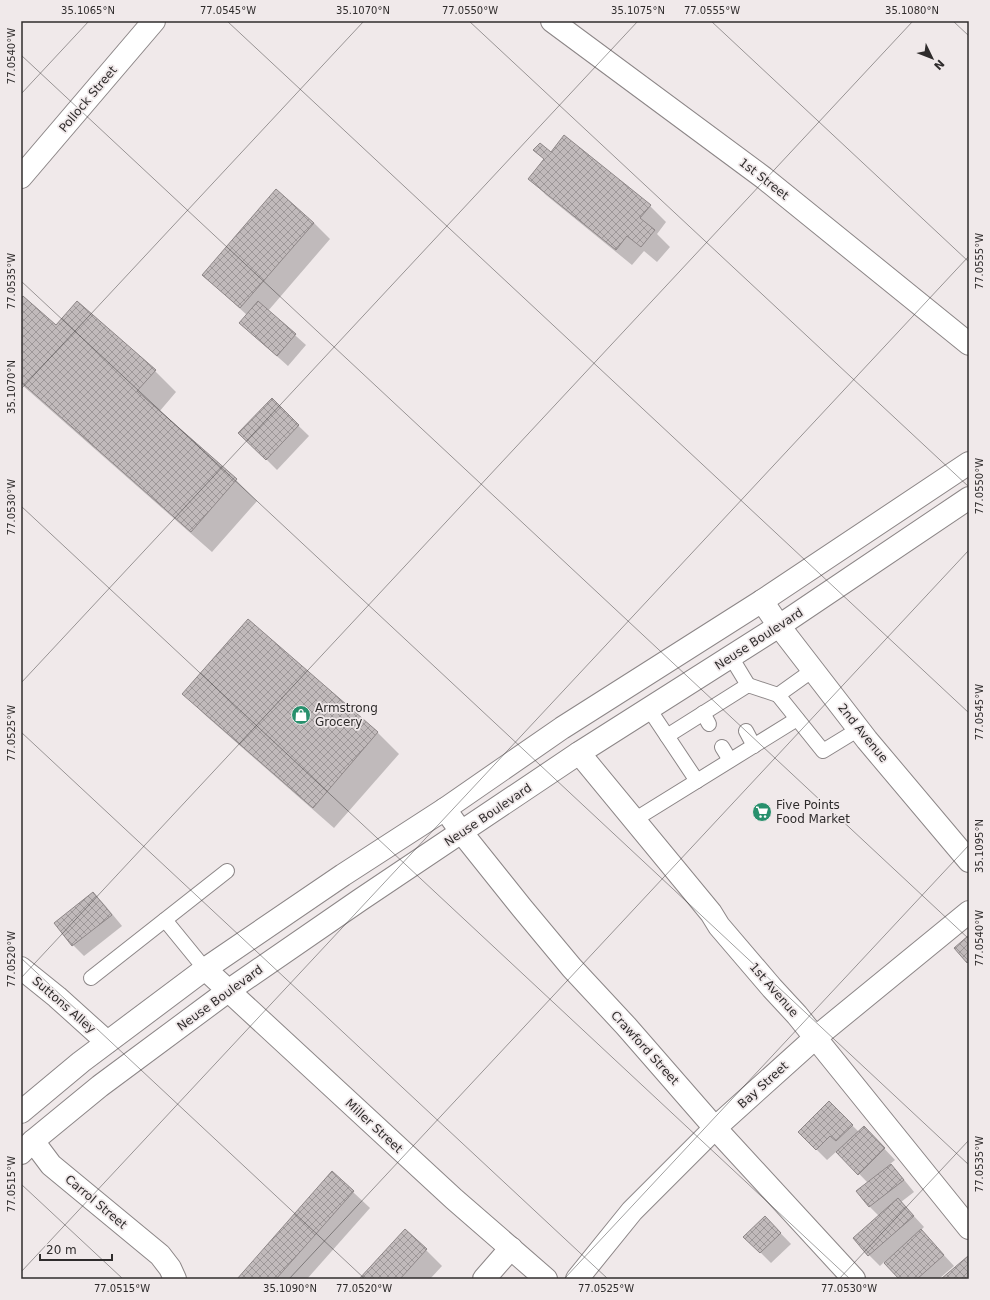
<svg xmlns="http://www.w3.org/2000/svg" width="990" height="1300" font-family="'DejaVu Sans',sans-serif">
<style>
.shadow{fill:#0003}
.building{fill:url(#building-cross-hatch);stroke:#8e8788}
.lines{fill:none;stroke-linecap:round;stroke-linejoin:round}
.lane-casing{stroke:#8c8687;stroke-width:16}
.street-casing{stroke:#8c8687;stroke-width:24}
.secondary-casing{stroke:#8c8687;stroke-width:24}
.primary-casing{stroke:#8c8687;stroke-width:24}
.lane{stroke:#fff;stroke-width:14}
.street{stroke:#fff;stroke-width:22}
.secondary{stroke:#fff;stroke-width:22}
.primary{stroke:#fff;stroke-width:22}
.ticks{fill:none;stroke:#2f2c2c;stroke-width:1;stroke-opacity:0.45}
.labels{text-anchor:middle;stroke-width:3.5;stroke-linejoin:round;paint-order:stroke}
.street-label{font-size:12px;fill:#2f2c2c;stroke:#f0e9ea}
.poi-label{font-size:12px;fill:#2f2c2c;stroke:#f0e9ea;text-anchor:start}
.neatline{fill:none;stroke:#2f2c2c;stroke-width:1.5}
.ticks-label{font-size:10px;text-anchor:middle;fill:#2f2c2c}
</style>
<defs>
<pattern id="building-cross-hatch" width="8" height="8" patternUnits="userSpaceOnUse"><rect width="8" height="8" fill="#c1babb"/><path d="M0 0l8 8M0 8l8-8" fill="none" stroke="#9d9798"/></pattern>
</defs>
<rect width="100%" height="100%" fill="#f0e9ea"/>
<!-- shadow -->
<g class="shadow">
<path d="M535,150L650,206L666,222L657,234L670,247L657,262L644,251L632,265L546,195L530,179L545,160Z"/>
<path d="M314,223L330,239L268,311L306,345L288,366L251,333L247,315L203,275Z"/>
<path d="M21,299L56,326L155,371L176,392L159,412L236,480L257,501L212,552L21,384Z"/>
<path d="M272,400L309,436L277,470L240,433Z"/>
<path d="M248,620L378,733L399,754L334,828L205,715L184,694Z"/>
<path d="M93,893L104,904L122,926L84,956L73,945L55,923Z"/>
<path d="M829,1103L859,1132L864,1127L895,1160L890,1164L901,1176L914,1192L901,1202L924,1227L921,1230L954,1266L940,1278L941,1279H900L884,1262L880,1266L869,1255L879,1216L870,1207L858,1192L868,1183L837,1151L827,1160L799,1132Z"/>
<path d="M353,1192L370,1208L307,1279H238Z"/>
<path d="M765,1217L791,1244L771,1263L745,1237Z"/>
<path d="M426,1250L442,1266L430,1279H361Z"/>
<path d="M968,1257L969,1259V1279H942Z"/>
</g>
<!-- building -->
<g class="building">
<path d="M564,135L651,205L640,218L655,230L641,247L627,236L616,250L528,179L544,159L533,150L540,143L551,152Z"/>
<path d="M276,189L314,223L240,308L202,275Z"/>
<path d="M23,296L56,325L77,301L156,370L137,391L237,479L191,532L21,382V298Z"/>
<path d="M258,301L296,334L277,356L239,323Z"/>
<path d="M272,398L299,425L266,460L238,433Z"/>
<path d="M248,619L378,732L313,808L182,694Z"/>
<path d="M93,892L112,915L72,946L54,923Z"/>
<path d="M969,935V961L967,963L954,948Z"/>
<path d="M829,1101L853,1125L836,1141L830,1136L816,1150L798,1132Z"/>
<path d="M864,1126L885,1148L858,1175L836,1152Z"/>
<path d="M891,1164L904,1180L869,1207L856,1191Z"/>
<path d="M332,1171L354,1191L276,1279H237Z"/>
<path d="M898,1198L914,1216L868,1256L853,1238Z"/>
<path d="M765,1216L781,1233L760,1253L743,1237Z"/>
<path d="M405,1229L427,1249L400,1279H359Z"/>
<path d="M921,1229L944,1255L917,1279H899L884,1263Z"/>
<path d="M968,1256L969,1279H941Z"/>
</g>
<g class="lines">
<defs>
<g id="lane">
<path d="M731,657L748,685"/>
<path d="M813,670L778,695L823,751L859,729"/>
<path d="M649,709L667,736L748,685L778,695"/>
<path d="M703,713L709,724"/>
<path d="M746,731L754,746"/>
<path d="M667,736L697,781"/>
<path d="M722,747L730,760"/>
<path d="M634,820L797,719"/>
<path d="M165,920L205,969"/>
<path d="M91,978L227,871"/>
</g>
<g id="street">
<path d="M762,601L779,626L867,740L969,861"/>
<path d="M579,753L711,913L719,926L772,988L797,1015L969,1228"/>
<path d="M445,809L462,833L522,908L572,968L626,1026L715,1128L854,1279"/>
<path d="M21,968L57,997L107,1042"/>
<path d="M205,969L454,1199L546,1279"/>
<path d="M33,1141L51,1165L160,1255L170,1268L175,1279"/>
<path d="M484,1279L511,1248"/>
<path d="M577,1279L632,1211L715,1128L815,1038L969,912"/>
</g>
<g id="secondary">
<path d="M552,21L764,178L969,344"/>
<path d="M21,177L154,21"/>
</g>
<g id="primary">
<path d="M21,1112L81,1062L205,969L343,875L445,809L562,728L762,601L969,463"/>
<path d="M21,1153L33,1141L100,1086L228,991L360,900L579,753L779,626L969,498"/>
</g>
</defs>
<!-- lane casing -->
<use href="#lane" class="lane-casing"/>
<!-- street casing -->
<use href="#street" class="street-casing"/>
<!-- secondary casing -->
<use href="#secondary" class="secondary-casing"/>
<!-- primary casing -->
<use href="#primary" class="primary-casing"/>
<!-- lane -->
<use href="#lane" class="lane"/>
<!-- street -->
<use href="#street" class="street"/>
<!-- secondary -->
<use href="#secondary" class="secondary"/>
<!-- primary -->
<use href="#primary" class="primary"/>
</g>
<!-- ticks -->
<path class="ticks" d="M227,21L969,713M469,21L969,487M711,21L969,262M953,21L969,36M21,55L969,939M21,94L89,21M21,281L969,1165M21,389L364,21M21,506L850,1279M21,683L638,21M21,732L608,1279M21,958L365,1279M21,978L913,21M21,1184L123,1279M21,1272L969,256M289,1279L969,550M564,1279L969,845M839,1279L969,1140"/>
<!-- icons -->
<defs>
<symbol id="shop-disc" viewBox="-11 -11 22 22"><circle r="9.5" fill="#28906d" stroke="#f0e9ea"/><path d="M-5-2.5h2.3a2.7 3.5 0 0 1 5.4 0H5L5.5 6h-11ZM-1.5-2.5h3a1.5 2.3 0 0 0-3 0Z" fill="#fff"/></symbol>
<symbol id="supermarket-disc" viewBox="-11 -11 22 22"><circle r="9.5" fill="#28906d" stroke="#f0e9ea"/><path d="M-6-5.5h2.5l.6 2H6L4.5 2H-2.5L-4.4-4H-6ZM-1.5 3.2a1.3 1.3 0 1 0 .1 0ZM3 3.2a1.3 1.3 0 1 0 .1 0Z" fill="#fff"/></symbol>
</defs>
<g fill-rule="evenodd">
<use href="#shop-disc" x="290" y="704" width="22" height="22"/>
<use href="#supermarket-disc" x="751" y="801" width="22" height="22"/>
</g>
<g class="labels">
<!-- street labels -->
<g class="street-label">
<text transform="translate(88 99) rotate(-50)" y="4">Pollock Street</text>
<text transform="translate(764 179) rotate(38)" y="4">1st Street</text>
<text transform="translate(759 639) rotate(-33)" y="4">Neuse Boulevard</text>
<text transform="translate(863 733) rotate(51)" y="4">2nd Avenue</text>
<text transform="translate(488 815) rotate(-34)" y="4">Neuse Boulevard</text>
<text transform="translate(774 990) rotate(49)" y="4">1st Avenue</text>
<text transform="translate(220 998) rotate(-36)" y="4">Neuse Boulevard</text>
<text transform="translate(64 1005) rotate(41)" y="4">Suttons Alley</text>
<text transform="translate(645 1048) rotate(48)" y="4">Crawford Street</text>
<text transform="translate(763 1085) rotate(-42)" y="4">Bay Street</text>
<text transform="translate(374 1126) rotate(43)" y="4">Miller Street</text>
<text transform="translate(96 1202) rotate(40)" y="4">Carrol Street</text>
</g>
<!-- poi labels -->
<g class="poi-label">
<text x="315" y="712">Armstrong<tspan x="315" dy="14">Grocery</tspan></text>
<text x="776" y="809">Five Points<tspan x="776" dy="14">Food Market</tspan></text>
</g>
</g>
<!-- border -->
<rect width="990" height="1300" fill="none" stroke="#f0e9ea" stroke-width="44"/>
<!-- north arrow -->
<g transform="translate(932 58) rotate(133)" stroke="#f0e9ea" stroke-width="3" paint-order="stroke">
<path d="M0-3L7 15L0 10L-7 15Z" fill="#2f2c2c"/>
<text y="-6" font-size="11" font-weight="bold" text-anchor="middle" fill="#2f2c2c">N</text>
</g>
<!-- scale -->
<path d="M40 1254v6h72v-6" fill="none" stroke="#2f2c2c" stroke-width="2"/>
<text x="46" y="1254" font-size="12" fill="#2f2c2c" stroke="#f0e9ea" stroke-width="3" paint-order="stroke">20 m</text>
<rect x="22" y="22" width="946" height="1256" class="neatline"/>
<g class="ticks-label">
<text x="88" y="14">35.1065°N</text>
<text x="228" y="14">77.0545°W</text>
<text x="363" y="14">35.1070°N</text>
<text x="470" y="14">77.0550°W</text>
<text x="638" y="14">35.1075°N</text>
<text x="712" y="14">77.0555°W</text>
<text x="912" y="14">35.1080°N</text>
<text transform="translate(11 56) rotate(-90)" y="4">77.0540°W</text>
<text transform="translate(979 261) rotate(-90)" y="4">77.0555°W</text>
<text transform="translate(11 281) rotate(-90)" y="4">77.0535°W</text>
<text transform="translate(11 387) rotate(-90)" y="4">35.1070°N</text>
<text transform="translate(979 486) rotate(-90)" y="4">77.0550°W</text>
<text transform="translate(11 507) rotate(-90)" y="4">77.0530°W</text>
<text transform="translate(979 712) rotate(-90)" y="4">77.0545°W</text>
<text transform="translate(11 733) rotate(-90)" y="4">77.0525°W</text>
<text transform="translate(979 846) rotate(-90)" y="4">35.1095°N</text>
<text transform="translate(979 938) rotate(-90)" y="4">77.0540°W</text>
<text transform="translate(11 959) rotate(-90)" y="4">77.0520°W</text>
<text transform="translate(979 1164) rotate(-90)" y="4">77.0535°W</text>
<text transform="translate(11 1184) rotate(-90)" y="4">77.0515°W</text>
<text x="122" y="1292">77.0515°W</text>
<text x="290" y="1292">35.1090°N</text>
<text x="364" y="1292">77.0520°W</text>
<text x="606" y="1292">77.0525°W</text>
<text x="849" y="1292">77.0530°W</text>
</g>
</svg>
